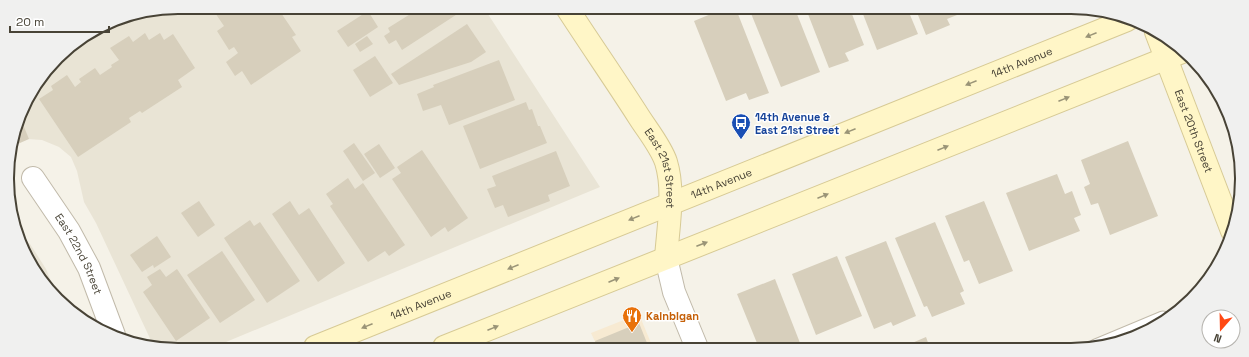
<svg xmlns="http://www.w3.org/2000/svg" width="1249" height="357" font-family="'Space Grotesk',sans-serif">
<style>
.residential{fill:#e9e4d5}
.commercial{fill:#f7ead2}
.building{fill:#d7cfbc}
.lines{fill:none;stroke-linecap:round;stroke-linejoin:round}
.lane-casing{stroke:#c1baaa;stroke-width:19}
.street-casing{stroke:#c1baaa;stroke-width:24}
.secondary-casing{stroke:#d7ca95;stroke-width:24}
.lane{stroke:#fff;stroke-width:17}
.street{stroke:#fff;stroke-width:22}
.secondary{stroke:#fff6c7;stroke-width:22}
.oneway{fill:#9a9477}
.labels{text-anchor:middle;stroke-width:3;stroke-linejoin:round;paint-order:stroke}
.street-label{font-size:11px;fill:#484336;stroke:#fff}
.transit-label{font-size:11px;font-weight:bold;fill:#164399;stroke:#fff;text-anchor:start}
.food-label{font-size:11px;font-weight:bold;fill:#c56008;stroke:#fff;text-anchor:start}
.rim{fill:none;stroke:#484336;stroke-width:2}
</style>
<rect width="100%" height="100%" fill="#f5f2e8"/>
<!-- residential -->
<g class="residential">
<path d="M179,7L484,8L600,187L214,347H154L96,223L84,202L77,171L71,157L59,147L42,140L28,139L13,146L25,103L65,50L113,20Z"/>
<path d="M18,234L30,244L46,269L57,296L42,283Z"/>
</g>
<!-- commercial -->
<path class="commercial" d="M639,314L653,348H598L591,333Z"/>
<!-- building -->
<g class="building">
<path d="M211,7H277L296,35L292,37L301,51L251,85L242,71L235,76L226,62L238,53L234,47L229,50L217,31L224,26Z"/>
<path d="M420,8H460L462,11L402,50L396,40L389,44L384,36L390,32L388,28Z"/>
<path d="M723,9H736L769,93L749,100L746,93L726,101L694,21Z"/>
<path d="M755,9H795L820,72L781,87L750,11Z"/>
<path d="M806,9H850L864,45L845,53L849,61L829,68Z"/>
<path d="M861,9L908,10L918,34L877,50Z"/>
<path d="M916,10H960L962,13L947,19L950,25L926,35Z"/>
<path d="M368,11L378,27L348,47L337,31Z"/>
<path d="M467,24L486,52L471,62L399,85L391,74Z"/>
<path d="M145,33L149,40L160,33L164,40L173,34L195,68L178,80L182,87L142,113L140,111L129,118L131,122L78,157L39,99L53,90L51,86L67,75L75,87L81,82L79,79L95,68L100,75L112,67L111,65L119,60L110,48L129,36L133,42Z"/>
<path d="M367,36L373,44L360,52L355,44Z"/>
<path d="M375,56L393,83L370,97L353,70Z"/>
<path d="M499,60L515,100L449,125L441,105L423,111L417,94L434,87L433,85Z"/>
<path d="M526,102L529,110L532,109L538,126H540L547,143L480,169L463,126Z"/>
<path d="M22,122L29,139L13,146L19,123Z"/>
<path d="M1128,141L1158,216L1110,235L1098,203L1091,205L1084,187L1090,184L1081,160Z"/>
<path d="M354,143L375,173L363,181L343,151Z"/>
<path d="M379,144L395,168L380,178L364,154Z"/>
<path d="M422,150L468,218L448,232L445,227L431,237L392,179L401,173L397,167Z"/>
<path d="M556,151L570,186L548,195L550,201L508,217L503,205L495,208L487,189L496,186L492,176Z"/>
<path d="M1057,174L1065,194L1072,191L1081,215L1074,218L1080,231L1029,251L1006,193Z"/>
<path d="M348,178L355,189L363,183L405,245L389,256L385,251L368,262L330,206L333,204L326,194Z"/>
<path d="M199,201L215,225L198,237L181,213Z"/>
<path d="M290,201L299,215L309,208L345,263L318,282L272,214Z"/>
<path d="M984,201L1013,271L979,284L969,260L964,262L945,216Z"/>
<path d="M250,220L254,226L260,222L300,281L267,303L224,238Z"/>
<path d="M935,222L964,291L960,293L965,304L932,317L927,306L924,307L895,238Z"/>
<path d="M157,236L171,257L154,268L153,265L142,272L130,255Z"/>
<path d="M886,241L916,316L893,326L891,322L874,329L845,257Z"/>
<path d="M222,251L255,300L220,323L187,275Z"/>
<path d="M837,256L862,316L816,335L792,274Z"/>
<path d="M160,269L166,277L177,269L210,318L176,341L143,292L152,285L147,277Z"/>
<path d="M775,279L802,348H759L737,294Z"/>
<path d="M639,323L649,348H598L595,341Z"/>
<path d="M926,337L930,348H914L912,343Z"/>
</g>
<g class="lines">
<defs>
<path id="lane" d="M1096,348L1163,320"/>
<g id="street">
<path id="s1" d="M33,178L69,231L89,268L114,335"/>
<path d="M666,258L674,292L697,348"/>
</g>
<g id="secondary">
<path id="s2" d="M567,8C591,45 616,81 639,117C648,131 661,147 666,162C675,191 668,228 666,258"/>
<path id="s3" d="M1156,32L1232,231"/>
<path id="s4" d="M315,347L1127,20"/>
<path d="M444,347L1182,52"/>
</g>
</defs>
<!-- lane casing -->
<use href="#lane" class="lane-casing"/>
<!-- street casing -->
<use href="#street" class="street-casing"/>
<!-- secondary casing -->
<use href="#secondary" class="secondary-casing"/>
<!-- lane -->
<use href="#lane" class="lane"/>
<!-- street -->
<use href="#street" class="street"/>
<!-- secondary -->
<use href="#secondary" class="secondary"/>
</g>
<!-- one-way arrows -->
<defs><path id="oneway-solid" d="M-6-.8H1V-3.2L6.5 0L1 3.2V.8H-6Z"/></defs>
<g class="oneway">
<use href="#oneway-solid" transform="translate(1091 35) rotate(158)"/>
<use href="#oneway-solid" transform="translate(971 83) rotate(158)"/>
<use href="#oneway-solid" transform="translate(1064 99) rotate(-22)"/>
<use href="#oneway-solid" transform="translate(850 131) rotate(158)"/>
<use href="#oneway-solid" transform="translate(943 148) rotate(-22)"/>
<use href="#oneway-solid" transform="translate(823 196) rotate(-22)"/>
<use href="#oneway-solid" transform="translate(634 218) rotate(158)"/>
<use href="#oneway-solid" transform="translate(702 244) rotate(-21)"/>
<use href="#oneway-solid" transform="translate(513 267) rotate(158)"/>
<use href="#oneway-solid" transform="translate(614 280) rotate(-23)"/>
<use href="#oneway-solid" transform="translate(367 326) rotate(158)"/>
<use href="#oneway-solid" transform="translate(493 328) rotate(-22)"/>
</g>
<!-- icons -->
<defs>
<symbol id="bus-pin" viewBox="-11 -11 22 30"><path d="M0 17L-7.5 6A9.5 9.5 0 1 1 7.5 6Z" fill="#1a4fb4" stroke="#fff"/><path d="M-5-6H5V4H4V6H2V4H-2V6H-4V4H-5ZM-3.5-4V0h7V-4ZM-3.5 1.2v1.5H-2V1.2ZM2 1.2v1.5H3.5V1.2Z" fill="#fff"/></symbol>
<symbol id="restaurant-pin" viewBox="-11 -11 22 30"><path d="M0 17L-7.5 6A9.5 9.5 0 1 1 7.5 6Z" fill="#e8710a" stroke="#fff"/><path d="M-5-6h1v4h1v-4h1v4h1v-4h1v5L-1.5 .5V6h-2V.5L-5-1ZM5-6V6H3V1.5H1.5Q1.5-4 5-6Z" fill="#fff"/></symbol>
</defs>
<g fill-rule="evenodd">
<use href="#bus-pin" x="730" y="112" width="22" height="30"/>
<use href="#restaurant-pin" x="621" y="305" width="22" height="30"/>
</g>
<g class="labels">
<!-- street labels -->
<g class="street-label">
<text dy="4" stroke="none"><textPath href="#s4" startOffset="762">14th Avenue</textPath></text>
<text dy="4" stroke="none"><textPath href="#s3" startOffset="106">East 20th Street</textPath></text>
<text dy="4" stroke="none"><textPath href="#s2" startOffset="188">East 21st Street</textPath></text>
<text dy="4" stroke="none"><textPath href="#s4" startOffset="438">14th Avenue</textPath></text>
<text dy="4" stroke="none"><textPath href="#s1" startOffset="89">East 22nd Street</textPath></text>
<text dy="4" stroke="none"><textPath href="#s4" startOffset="114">14th Avenue</textPath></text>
</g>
<!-- transit labels -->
<g class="transit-label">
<text x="755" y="121">14th Avenue &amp;<tspan x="755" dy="13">East 21st Street</tspan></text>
</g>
<!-- food labels -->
<g class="food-label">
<text x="646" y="320">Kainbigan</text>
</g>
</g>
<!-- crop -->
<path d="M0 0H1249V357H0ZM178 14H1071A164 164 0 0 1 1235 178V179A164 164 0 0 1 1071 343H178A164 164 0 0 1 14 179V178A164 164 0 0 1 178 14Z" fill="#f0f0ef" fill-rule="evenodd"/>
<path class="rim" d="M178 14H1071A164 164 0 0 1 1235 178V179A164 164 0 0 1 1071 343H178A164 164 0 0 1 14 179V178A164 164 0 0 1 178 14Z"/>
<!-- north arrow -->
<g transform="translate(1221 329) rotate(200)"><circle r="19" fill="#ffffff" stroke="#b6b4af"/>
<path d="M0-3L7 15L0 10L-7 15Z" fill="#ff4914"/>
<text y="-6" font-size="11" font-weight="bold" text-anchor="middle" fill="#484336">N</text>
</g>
<!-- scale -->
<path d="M10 26v6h99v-6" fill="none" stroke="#484336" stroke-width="2"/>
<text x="16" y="26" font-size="12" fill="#484336" stroke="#ffffff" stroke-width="3" paint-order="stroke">20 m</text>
</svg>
